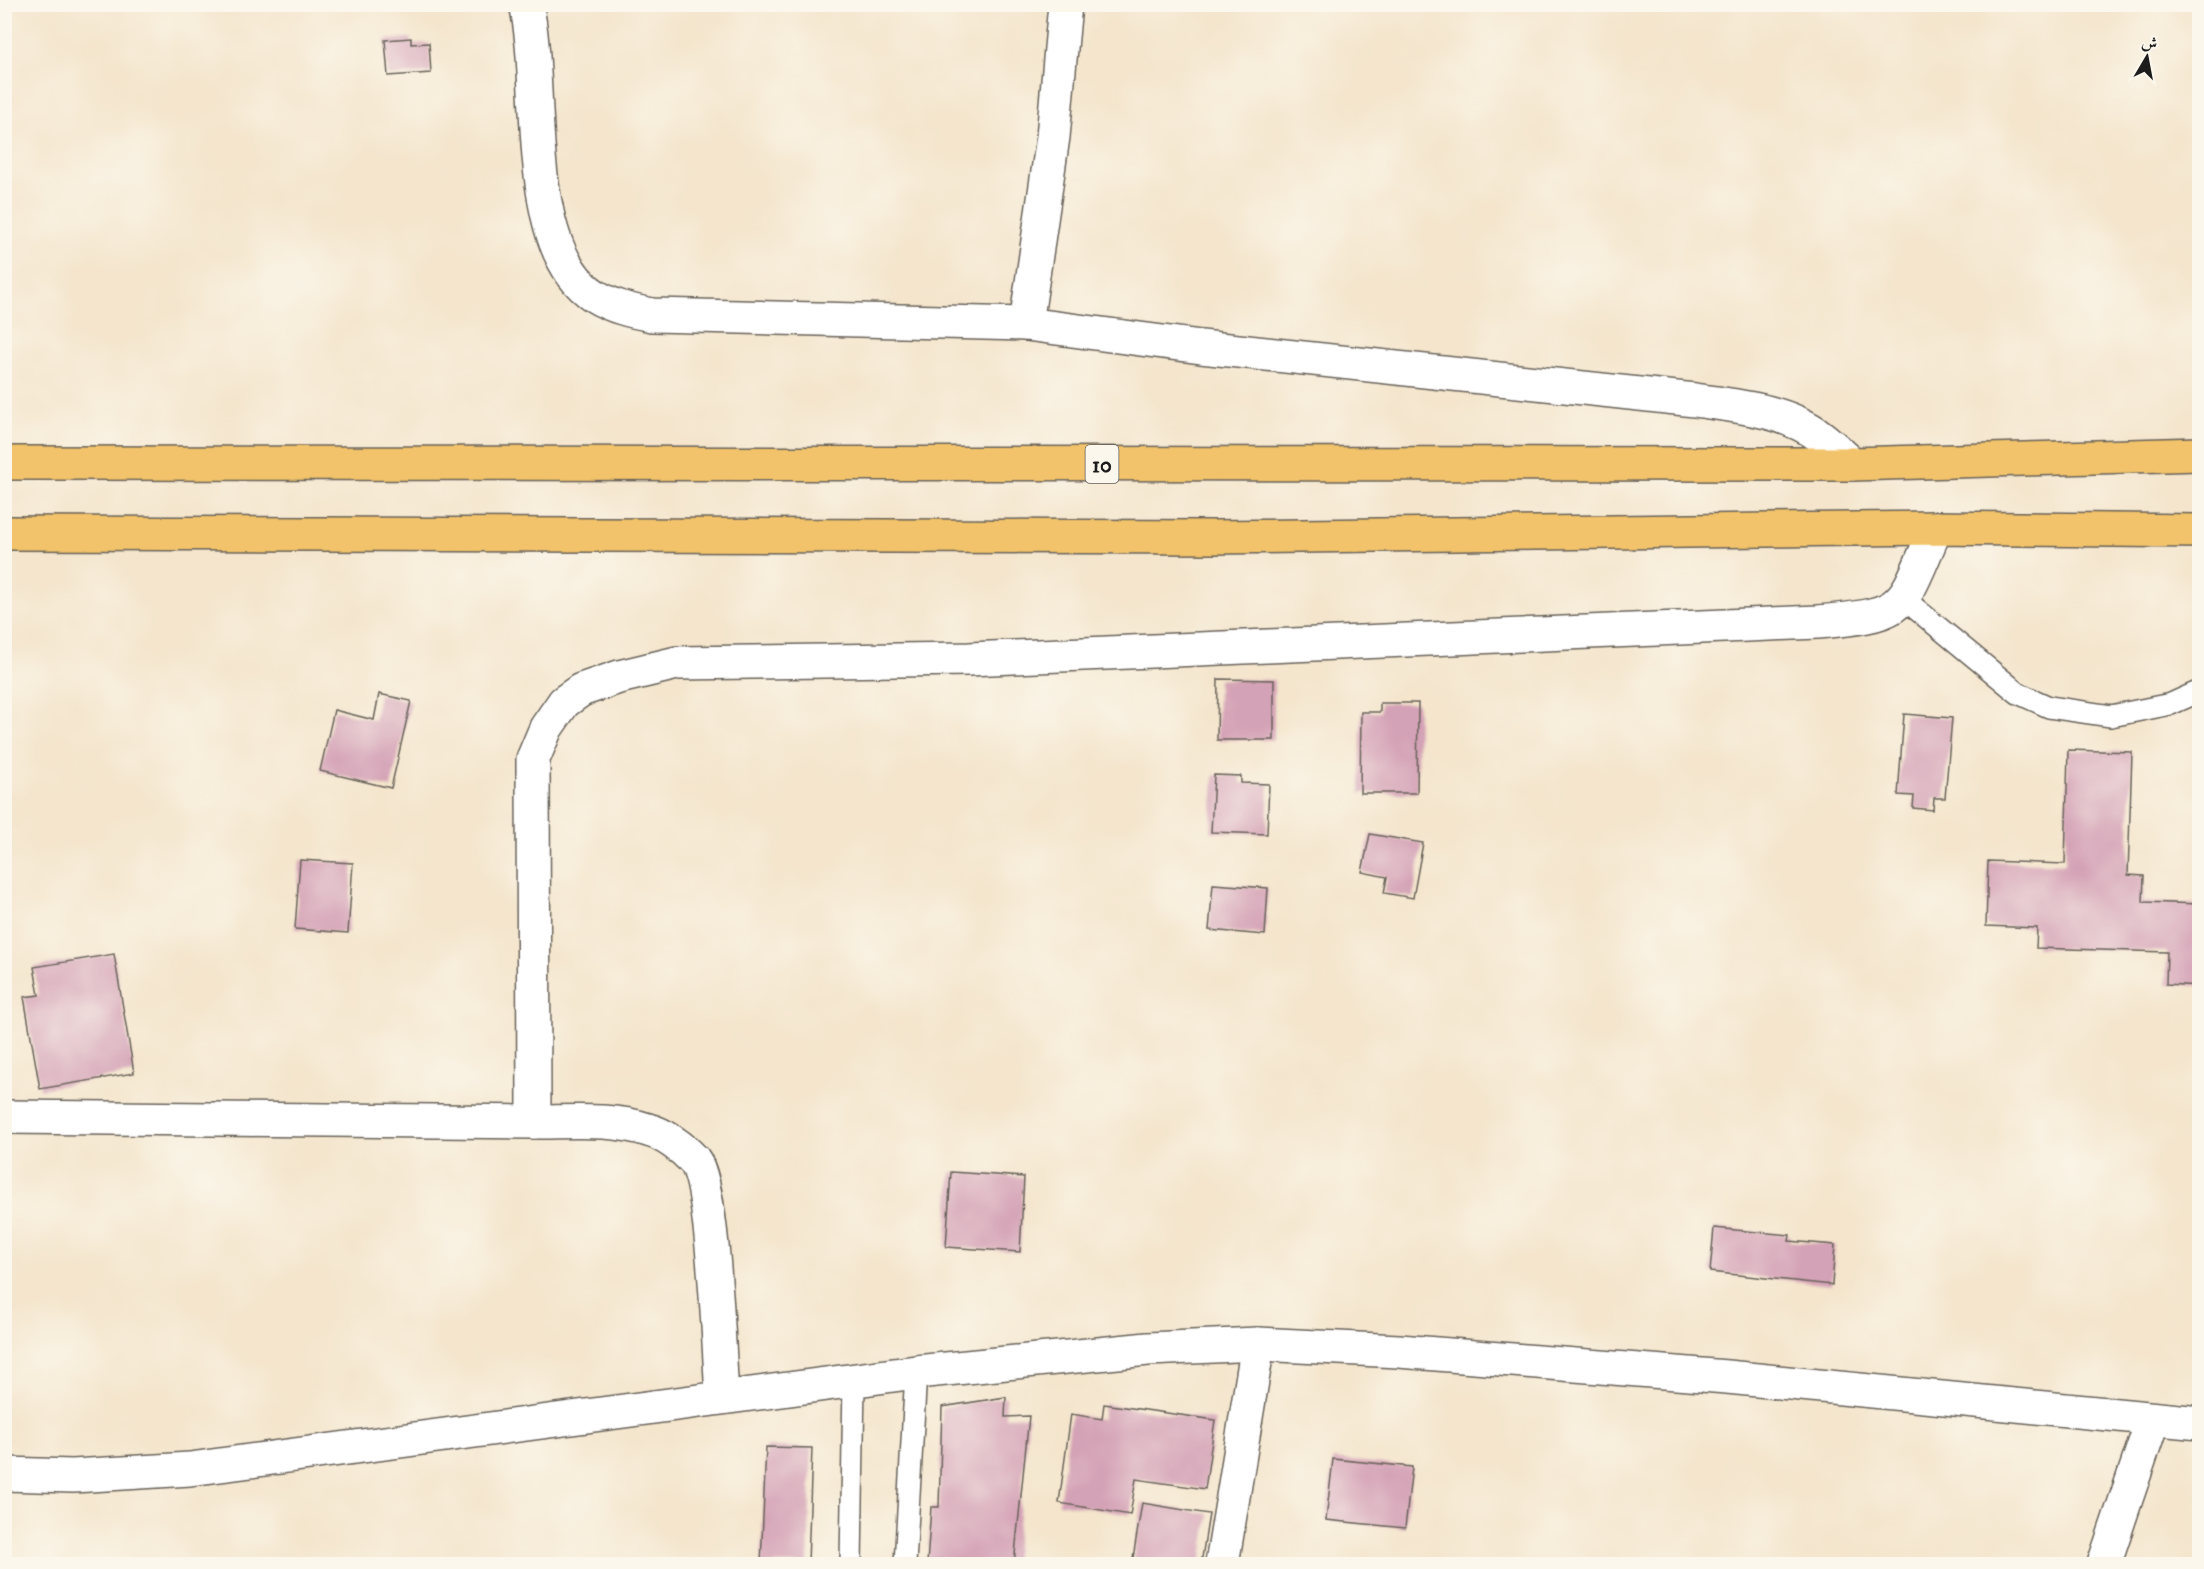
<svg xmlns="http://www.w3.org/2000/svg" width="2204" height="1569" font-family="'IM FELL DW Pica',Amiri,serif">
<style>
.building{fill:#d4a2b6}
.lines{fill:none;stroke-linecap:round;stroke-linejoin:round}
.service-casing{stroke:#68625a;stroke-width:24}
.minor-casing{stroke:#68625a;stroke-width:36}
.tertiary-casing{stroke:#68625a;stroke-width:36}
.trunk-casing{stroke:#68625a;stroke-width:36}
.service{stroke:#fff;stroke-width:21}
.minor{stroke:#fff;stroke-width:33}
.tertiary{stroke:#fff;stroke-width:33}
.trunk{stroke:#f2c36a;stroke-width:33}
.labels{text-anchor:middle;stroke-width:4.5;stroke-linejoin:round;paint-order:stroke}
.shield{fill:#fbf7ec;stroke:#5f5e5a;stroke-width:1.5}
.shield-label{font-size:22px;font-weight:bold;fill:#1c1c1c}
</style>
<rect width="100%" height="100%" fill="#fbf7ec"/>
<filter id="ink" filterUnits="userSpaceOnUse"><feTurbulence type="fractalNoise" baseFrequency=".0167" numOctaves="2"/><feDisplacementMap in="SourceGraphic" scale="12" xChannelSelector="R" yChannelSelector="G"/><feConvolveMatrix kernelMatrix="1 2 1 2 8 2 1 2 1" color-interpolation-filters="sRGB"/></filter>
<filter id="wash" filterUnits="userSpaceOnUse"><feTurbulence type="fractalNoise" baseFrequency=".008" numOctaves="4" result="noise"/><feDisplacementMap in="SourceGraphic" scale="24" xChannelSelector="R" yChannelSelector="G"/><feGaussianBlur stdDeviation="1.35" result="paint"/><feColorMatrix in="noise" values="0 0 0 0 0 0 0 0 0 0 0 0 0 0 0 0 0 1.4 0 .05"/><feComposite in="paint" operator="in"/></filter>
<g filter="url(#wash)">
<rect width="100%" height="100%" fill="#f4e5cc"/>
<g id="blocks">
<!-- building -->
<g class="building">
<path d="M411,38V44L429,43L431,73L388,76L385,40Z"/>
<path d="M1218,679L1274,680V740H1217Z"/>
<path d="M379,694L411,701L391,788L320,771L334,710L374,720Z"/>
<path d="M1380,703H1418L1417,793H1360L1361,712H1380Z"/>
<path d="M1904,714L1952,718L1945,798H1934L1933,810L1913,808L1914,796L1898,795Z"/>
<path d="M2068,750L2132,752L2128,875L2144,876L2143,902L2200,904V986L2166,984L2167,952L2036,948L2037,928L1986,926L1988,861L2065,864Z"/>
<path d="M1214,775L1241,776V783L1269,784L1267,834L1211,832Z"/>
<path d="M1370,834L1423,843L1413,898L1384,893L1387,877L1362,872Z"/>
<path d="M300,860L353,863L348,933L295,929Z"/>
<path d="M1213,884L1268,888L1265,935L1209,930Z"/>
<path d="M114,954L134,1073L40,1089L24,997L39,995L34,967Z"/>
<path d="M951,1172L1024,1177L1020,1252L946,1247Z"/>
<path d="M1714,1228L1790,1235L1789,1241L1835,1245L1832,1285L1710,1272Z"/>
<path d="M1006,1397L1005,1417L1029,1416L1014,1564H927L931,1507H939L942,1407Z"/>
<path d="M1104,1404L1215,1420L1205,1489L1136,1479L1130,1515L1059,1503L1071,1414L1102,1419Z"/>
<path d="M766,1447L812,1448L808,1564H761Z"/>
<path d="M1333,1459L1412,1467L1405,1528L1326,1520Z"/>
<path d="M1142,1503L1209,1514L1201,1564H1132Z"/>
</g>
</g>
</g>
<g filter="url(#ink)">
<use href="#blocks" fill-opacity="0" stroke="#68625a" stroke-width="1.5"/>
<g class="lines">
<defs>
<g id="service">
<path d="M1904,599L2018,693L2049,707L2111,716L2171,704L2200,691"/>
<path d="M851,1564L854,1381"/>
<path d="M905,1564L916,1372"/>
</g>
<g id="minor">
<path d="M526,4C545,83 520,248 595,296C613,307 632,311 652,315L1026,324L1201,347L1695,400C1736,406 1786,410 1820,436C1832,445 1842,455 1852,464"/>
<path d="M1026,324L1053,137L1065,4"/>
<path d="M4,1117L534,1122L533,759L546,728L564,702L581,690L619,677L677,663L969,659L1818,622C1910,614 1900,609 1936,528"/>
<path d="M534,1122C571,1122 613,1118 648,1130C664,1134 683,1148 694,1160C714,1185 719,1355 722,1396"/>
<path d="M1222,1564L1258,1344"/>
<path d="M2104,1564L2153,1419"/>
</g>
<path id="tertiary" d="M4,1474L73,1476L190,1469L916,1372L1148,1349L1258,1344L1399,1351L1727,1377L2200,1423"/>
<g id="trunk">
<path d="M4,463L1852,464L2200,454"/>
<path d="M4,533L1214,537L1936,528L2200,531"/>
</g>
</defs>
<!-- service casing -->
<use href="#service" class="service-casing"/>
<!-- minor casing -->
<use href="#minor" class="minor-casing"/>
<!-- tertiary casing -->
<use href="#tertiary" class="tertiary-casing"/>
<!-- trunk casing -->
<use href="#trunk" class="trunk-casing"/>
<!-- service -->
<use href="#service" class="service"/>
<!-- minor -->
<use href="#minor" class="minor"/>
<!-- tertiary -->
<use href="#tertiary" class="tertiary"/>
<!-- trunk -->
<use href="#trunk" class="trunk"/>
</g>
</g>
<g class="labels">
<!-- shield labels -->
<rect class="shield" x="1085.5" y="445" width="33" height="38" rx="4.5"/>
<g class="shield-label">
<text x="1102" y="472">10</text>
</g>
</g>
<!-- margin -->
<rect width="2204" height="1569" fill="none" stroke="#fbf7ec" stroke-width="24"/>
<!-- north arrow -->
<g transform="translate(2147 57) rotate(10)" stroke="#fbf7ec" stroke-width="4.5" paint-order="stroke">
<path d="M0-4.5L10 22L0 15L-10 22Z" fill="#1c1c1c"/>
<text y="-9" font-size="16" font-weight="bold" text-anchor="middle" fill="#1c1c1c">ش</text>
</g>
</svg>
